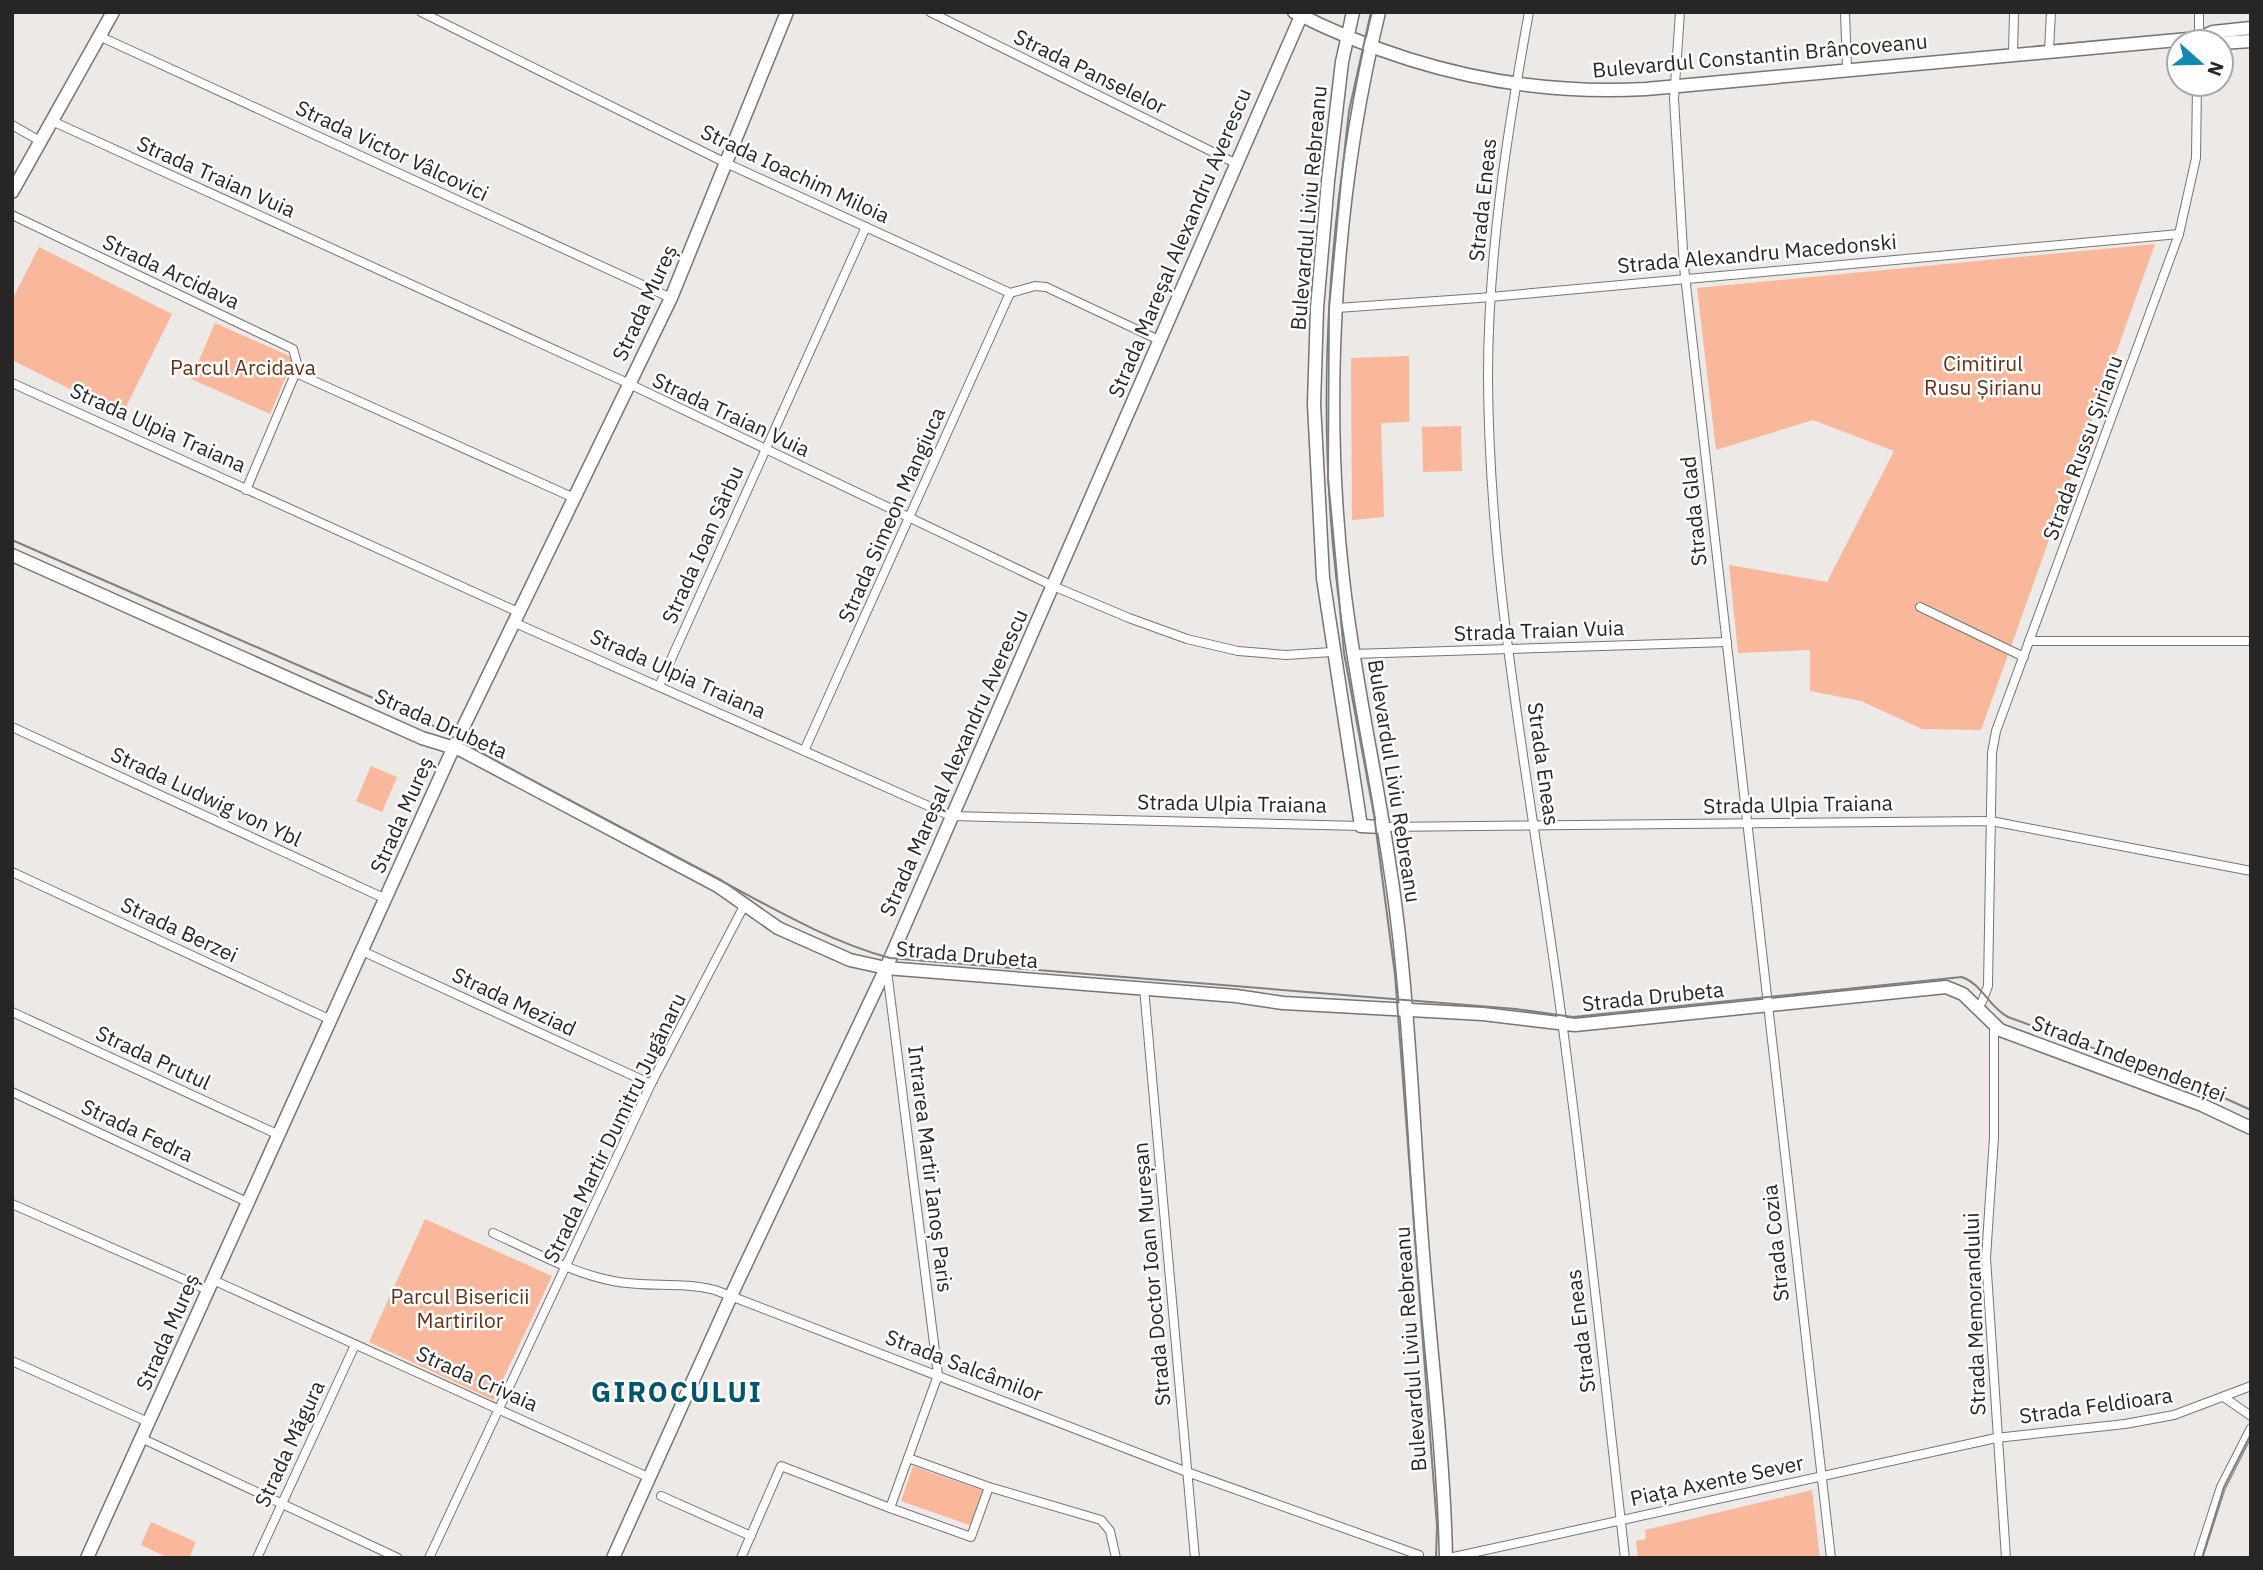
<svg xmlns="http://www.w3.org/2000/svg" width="2263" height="1570" font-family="'IBM Plex Sans',sans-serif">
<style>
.green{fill:#f9b89b}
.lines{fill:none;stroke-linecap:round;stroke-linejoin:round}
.street-casing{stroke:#787472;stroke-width:10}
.secondary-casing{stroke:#787472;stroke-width:15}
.primary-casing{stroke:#787472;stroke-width:15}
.street{stroke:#fff;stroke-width:8}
.secondary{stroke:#fff;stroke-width:12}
.primary{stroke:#fff;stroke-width:12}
.tram{stroke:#82807e;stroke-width:2}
.labels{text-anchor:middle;stroke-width:5;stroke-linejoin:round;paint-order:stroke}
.street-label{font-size:21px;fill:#272625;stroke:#fff}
.park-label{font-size:21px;fill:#663015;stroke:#fff}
.district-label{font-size:28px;font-weight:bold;letter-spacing:2px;fill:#00556e;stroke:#fff}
</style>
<rect width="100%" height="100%" fill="#ede9e7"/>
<!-- green -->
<g class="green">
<path d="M2155,244L1981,730L1922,729L1861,701L1810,691V650L1738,653L1729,565L1827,582L1894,451L1813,420L1716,450L1697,288Z"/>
<path d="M39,247L172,314L122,415L12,360V300Z"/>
<path d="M215,323L294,358L270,414L191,379Z"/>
<path d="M1409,356V422L1381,423L1384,517L1352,520L1351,358Z"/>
<path d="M1461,426L1462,471L1423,472L1422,427Z"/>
<path d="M371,766L397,777L382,812L356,801Z"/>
<path d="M425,1219L552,1276L493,1400L369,1342Z"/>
<path d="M913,1466L984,1491L972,1526L901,1501Z"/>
<path d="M1812,1490L1820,1558H1638L1636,1541L1646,1539L1645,1530Z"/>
<path d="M151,1522L196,1542L189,1558H169L141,1545Z"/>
</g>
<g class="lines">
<defs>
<g id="street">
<path d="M421,12L726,163L1010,293L1035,286L1046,287L1159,340"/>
<path d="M930,12L1235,163"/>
<path d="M1529,12C1507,133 1488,254 1488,377C1489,588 1532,797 1560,1006C1585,1189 1604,1374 1625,1558"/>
<path d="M1680,12L1674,99L1684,267L1831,1558"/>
<path d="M1845,12L1847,69"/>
<path d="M99,36L671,298"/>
<path d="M2199,39V12"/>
<path d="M2049,50L2051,12"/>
<path d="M2013,53L2014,12"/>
<path d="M52,121L621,380L1053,586L1129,618L1187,639L1238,651L1286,655L1332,652"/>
<path d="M12,125L40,141"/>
<path d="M12,215L293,349L298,367L246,490"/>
<path d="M1337,308L1479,298L2179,234"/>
<path d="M296,373L572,497"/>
<path d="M12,383L518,612"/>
<path d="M1920,607L2024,657"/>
<path d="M513,622L951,816L1361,826"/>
<path d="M2029,641H2251"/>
<path d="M1353,654L1727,642"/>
<path d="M659,686L866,227"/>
<path d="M12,727L386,899"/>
<path d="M804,751L1010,293"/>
<path d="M1382,827L1991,821L2251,871"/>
<path d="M12,872L331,1020"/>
<path d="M362,951L651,1084"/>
<path d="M887,971L938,1375L890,1508L971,1537L989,1487"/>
<path d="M1144,988L1195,1558"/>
<path d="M1976,1007L1982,1002L1988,986L1992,753L1996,731L2179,234L2196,158L2197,84"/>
<path d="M12,1012L279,1135"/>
<path d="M1994,1026V1137L1986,1258L2006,1558"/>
<path d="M12,1092L247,1202"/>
<path d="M12,1204L208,1290"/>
<path d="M493,1233C531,1250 571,1273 613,1281C647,1288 681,1281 715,1290L1187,1472L1419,1555"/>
<path d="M213,1280L650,1478"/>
<path d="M12,1361L148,1422"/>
<path d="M2225,1398L2251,1416"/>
<path d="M141,1438L398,1558"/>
<path d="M908,1458L989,1487L1101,1520L1110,1531L1116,1558"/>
<path d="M661,1496L751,1536"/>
<path d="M257,1558L355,1345"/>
<path d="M429,1558L651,1084L745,904"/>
<path d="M741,1558L781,1466L890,1508"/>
<path d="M1449,1558L1996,1438L2125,1424L2174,1415L2251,1386"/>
<path d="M2198,1558L2221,1487L2251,1428"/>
</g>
<g id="secondary">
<path d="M1294,12C1404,68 1522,96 1646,89L2199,38L2213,32L2251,28"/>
<path d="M2221,43L2251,41"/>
<path d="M12,192L113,12"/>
<path d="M12,555L422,738L461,750L718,886L778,928L850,960L886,968L1236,996L1283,1003L1483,1014L1575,1025L1946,987L1963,994L2000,1030L2202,1105L2251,1128"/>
<path d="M87,1558L457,740L671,298L787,12"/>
<path d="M613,1558L736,1285L886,968L1301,16"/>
</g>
<g id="primary">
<path d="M1353,12L1342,62L1328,181L1317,308L1314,404L1323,578L1361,826L1382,827"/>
<path d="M1379,12C1335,192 1322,395 1343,579C1356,696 1385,810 1398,927C1411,1035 1414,1145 1423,1254C1431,1355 1444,1457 1446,1558"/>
</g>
</defs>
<!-- street casing -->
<use href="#street" class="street-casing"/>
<!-- secondary casing -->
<use href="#secondary" class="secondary-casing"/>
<!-- primary casing -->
<use href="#primary" class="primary-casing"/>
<!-- street -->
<use href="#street" class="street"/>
<!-- secondary -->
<use href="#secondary" class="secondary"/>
<!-- primary -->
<use href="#primary" class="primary"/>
<!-- tram -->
<g class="tram">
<path d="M1371,12L1349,111L1341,182L1329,308L1328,478L1344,653L1374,815L1395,975L1437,1526L1436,1558"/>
<path d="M12,540L421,719C514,772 608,821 703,871C764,903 824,940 890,958L1516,1009L1573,1017L1962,977C1982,984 1989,1007 2008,1017L2202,1088L2251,1110"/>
<path d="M2202,1558L2224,1487L2251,1434"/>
</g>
</g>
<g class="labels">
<!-- street labels -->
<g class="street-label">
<text transform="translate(1760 56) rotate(-5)" y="7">Bulevardul Constantin Brâncoveanu</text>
<text transform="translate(1090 72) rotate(26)" y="7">Strada Panselelor</text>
<text transform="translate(392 151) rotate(25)" y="7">Strada Victor Vâlcovici</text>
<text transform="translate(795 174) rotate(25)" y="7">Strada Ioachim Miloia</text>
<text transform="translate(216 177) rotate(24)" y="7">Strada Traian Vuia</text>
<text transform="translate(1483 200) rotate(-84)" y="7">Strada Eneas</text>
<text transform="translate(1309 208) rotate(-85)" y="7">Bulevardul Liviu Rebreanu</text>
<text transform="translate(1180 243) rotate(-67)" y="7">Strada Mareșal Alexandru Averescu</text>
<text transform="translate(1757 254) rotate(-5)" y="7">Strada Alexandru Macedonski</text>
<text transform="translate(171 272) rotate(25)" y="7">Strada Arcidava</text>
<text transform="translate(645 303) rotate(-65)" y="7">Strada Mureș</text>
<text transform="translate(731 415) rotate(25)" y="7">Strada Traian Vuia</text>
<text transform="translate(158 428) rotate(24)" y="7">Strada Ulpia Traiana</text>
<text transform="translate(2083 448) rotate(-70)" y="7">Strada Russu Șirianu</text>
<text transform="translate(1694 511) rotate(-96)" y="7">Strada Glad</text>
<text transform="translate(892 515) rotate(-66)" y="7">Strada Simeon Mangiuca</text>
<text transform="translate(703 545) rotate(-66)" y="7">Strada Ioan Sârbu</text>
<text transform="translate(1539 631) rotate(-2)" y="7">Strada Traian Vuia</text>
<text transform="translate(678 674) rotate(24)" y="7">Strada Ulpia Traiana</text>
<text transform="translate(441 724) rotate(24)" y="7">Strada Drubeta</text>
<text transform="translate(954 763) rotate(-66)" y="7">Strada Mareșal Alexandru Averescu</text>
<text transform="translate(1543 764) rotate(82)" y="7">Strada Eneas</text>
<text transform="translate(1394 781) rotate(81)" y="7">Bulevardul Liviu Rebreanu</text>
<text transform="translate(206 797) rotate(25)" y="7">Strada Ludwig von Ybl</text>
<text transform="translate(1232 804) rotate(1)" y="7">Strada Ulpia Traiana</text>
<text transform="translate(1798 805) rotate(-1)" y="7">Strada Ulpia Traiana</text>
<text transform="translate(402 815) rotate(-66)" y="7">Strada Mureș</text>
<text transform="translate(179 930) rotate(25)" y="7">Strada Berzei</text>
<text transform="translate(967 955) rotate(5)" y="7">Strada Drubeta</text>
<text transform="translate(1653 997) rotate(-6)" y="7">Strada Drubeta</text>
<text transform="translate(514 1002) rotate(25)" y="7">Strada Meziad</text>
<text transform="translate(153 1058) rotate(25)" y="7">Strada Prutul</text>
<text transform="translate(2129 1059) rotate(21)" y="7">Strada Independenței</text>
<text transform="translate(615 1128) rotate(-64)" y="7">Strada Martir Dumitru Jugănaru</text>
<text transform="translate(137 1131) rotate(25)" y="7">Strada Fedra</text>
<text transform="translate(930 1169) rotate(83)" y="7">Intrarea Martir Ianoș Paris</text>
<text transform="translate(1776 1243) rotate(-96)" y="7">Strada Cozia</text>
<text transform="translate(1152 1274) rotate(-95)" y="7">Strada Doctor Ioan Mureșan</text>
<text transform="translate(1975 1314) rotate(-92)" y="7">Strada Memorandului</text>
<text transform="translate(1581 1331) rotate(-97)" y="7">Strada Eneas</text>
<text transform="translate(168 1332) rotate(-66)" y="7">Strada Mureș</text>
<text transform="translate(1411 1349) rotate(-94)" y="7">Bulevardul Liviu Rebreanu</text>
<text transform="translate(964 1366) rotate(21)" y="7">Strada Salcâmilor</text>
<text transform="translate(477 1379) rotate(24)" y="7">Strada Crivaia</text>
<text transform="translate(2096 1406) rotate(-8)" y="7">Strada Feldioara</text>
<text transform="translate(290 1444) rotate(-65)" y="7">Strada Măgura</text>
<text transform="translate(1717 1481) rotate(-12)" y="7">Piața Axente Sever</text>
</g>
<!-- park labels -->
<g class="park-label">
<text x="1983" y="371">Cimitirul<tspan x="1983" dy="24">Rusu Șirianu</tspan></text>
<text x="243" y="375">Parcul Arcidava</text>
<text x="460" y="1304">Parcul Bisericii<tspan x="460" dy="24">Martirilor</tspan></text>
</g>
<!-- district labels -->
<g class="district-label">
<text x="677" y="1402">GIROCULUI</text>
</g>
</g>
<!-- border -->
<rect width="2263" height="1570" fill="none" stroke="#272625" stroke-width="28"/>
<!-- north arrow -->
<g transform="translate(2200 63) rotate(110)"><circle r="33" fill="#ffffff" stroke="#a9a8a8" stroke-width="2"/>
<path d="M0-5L12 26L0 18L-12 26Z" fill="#1289ad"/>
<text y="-10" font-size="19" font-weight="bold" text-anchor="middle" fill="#272625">N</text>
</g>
</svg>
